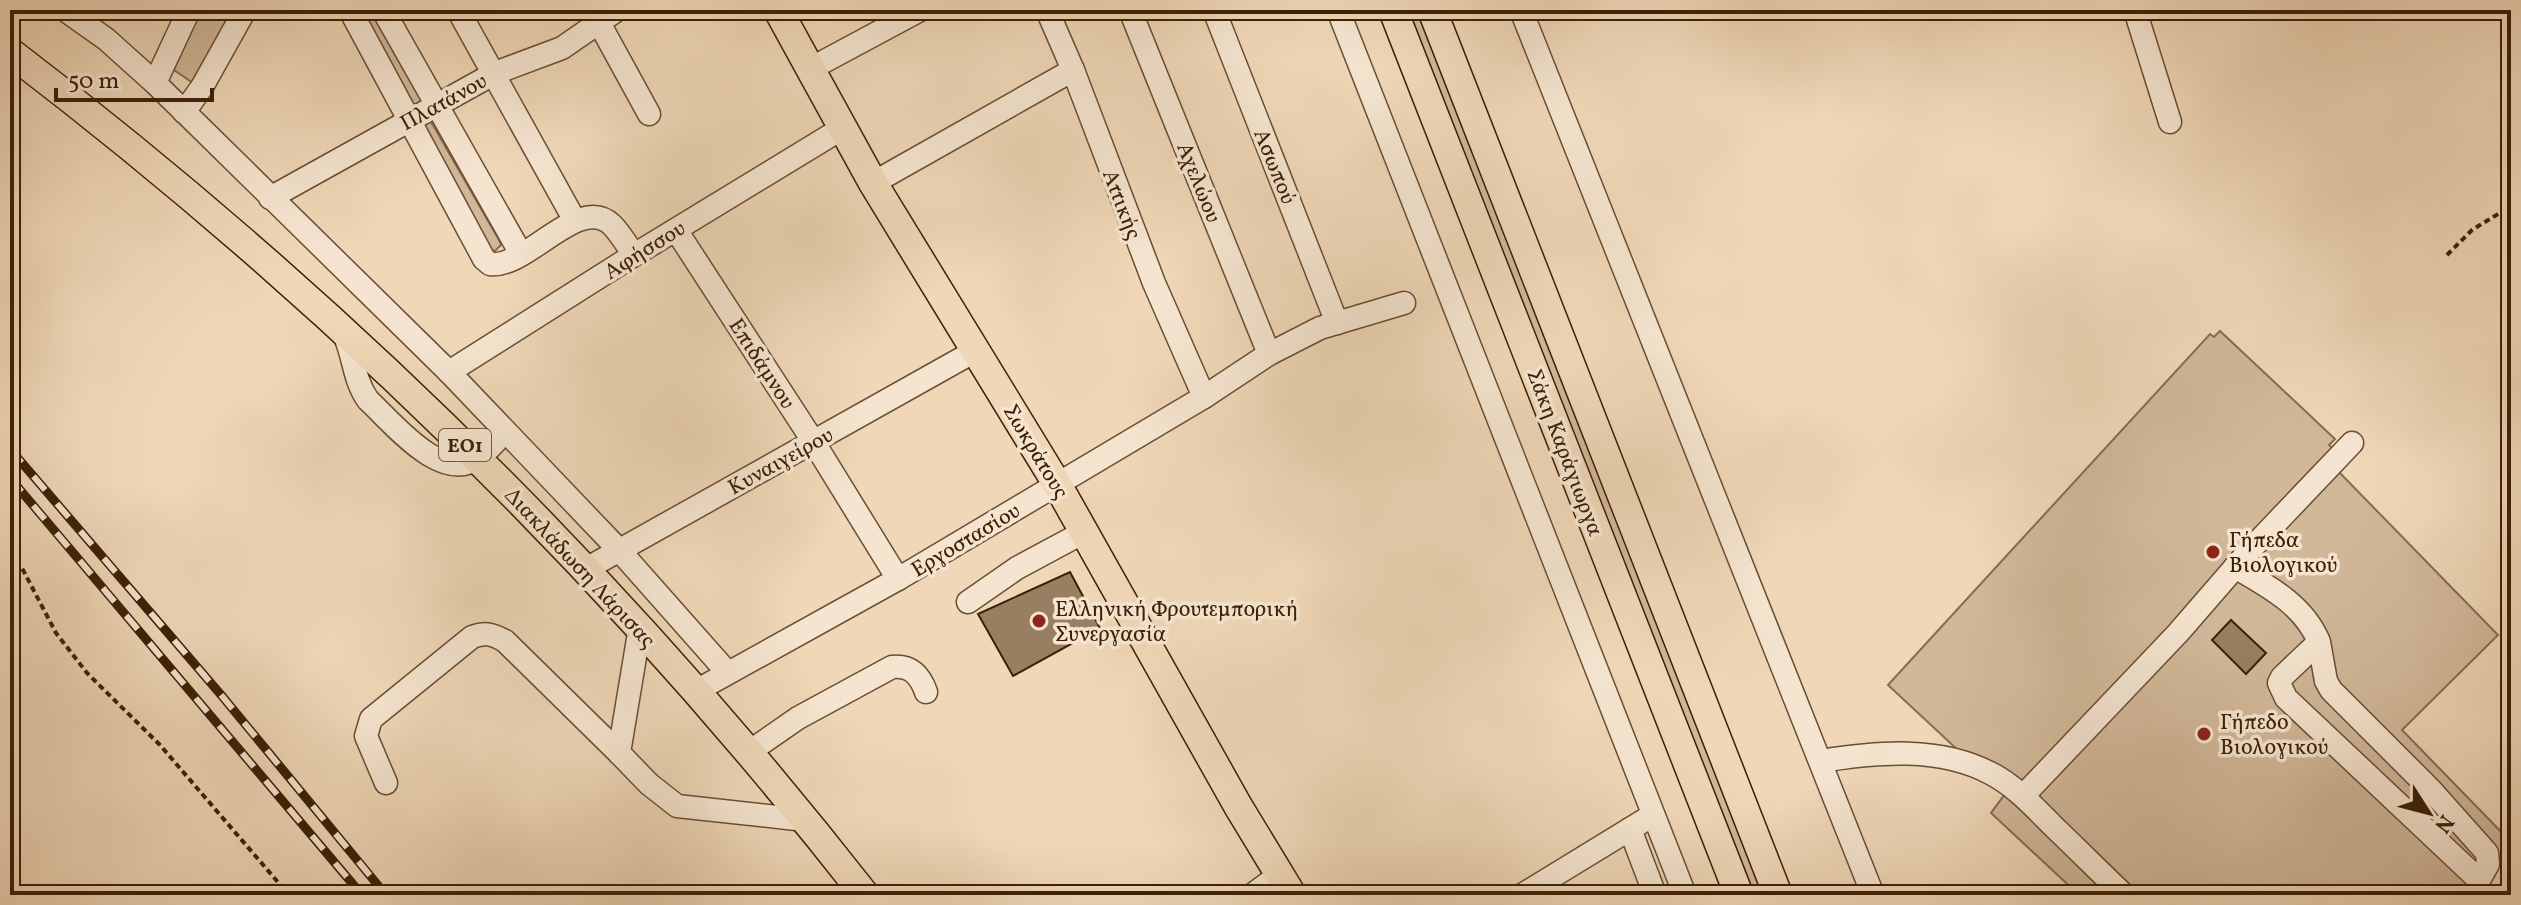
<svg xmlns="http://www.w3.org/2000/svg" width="2521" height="905" font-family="Vollkorn,serif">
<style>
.green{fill:#d1b899;stroke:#866c50;stroke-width:2}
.building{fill:#997f62;stroke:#3c2006;stroke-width:2}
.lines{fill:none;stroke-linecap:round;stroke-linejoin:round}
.minor-casing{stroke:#694e32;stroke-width:25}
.major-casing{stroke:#3c2006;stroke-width:31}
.path{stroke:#3c2006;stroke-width:4;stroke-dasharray:6 4;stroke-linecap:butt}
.minor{stroke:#f5e5d0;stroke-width:22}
.major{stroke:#efd7b7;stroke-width:28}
.rail-casing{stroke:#3c2006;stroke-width:9}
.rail{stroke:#f5e5d0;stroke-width:6;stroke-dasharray:18;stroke-linecap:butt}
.poi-dot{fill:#8f2418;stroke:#f5e5d0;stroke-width:3}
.labels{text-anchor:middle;stroke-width:7;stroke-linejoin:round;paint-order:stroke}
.shield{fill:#f5e5d0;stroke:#745b43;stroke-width:2}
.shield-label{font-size:20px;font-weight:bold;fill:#3c2006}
.street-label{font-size:22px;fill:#3c2006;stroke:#f5e5d0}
.poi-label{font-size:22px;fill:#3c2006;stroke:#f5e5d0;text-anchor:start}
</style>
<rect width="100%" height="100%" fill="#efd7b7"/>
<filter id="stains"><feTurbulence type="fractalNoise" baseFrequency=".0025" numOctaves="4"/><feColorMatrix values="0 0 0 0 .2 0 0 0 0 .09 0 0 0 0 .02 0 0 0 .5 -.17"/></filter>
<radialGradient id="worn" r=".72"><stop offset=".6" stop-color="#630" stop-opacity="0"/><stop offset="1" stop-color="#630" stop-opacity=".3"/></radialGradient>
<!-- green -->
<g class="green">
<path d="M200,10H235L196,85L171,68Z"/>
<path d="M359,10H374L423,102L414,107Z"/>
<path d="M1406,10H1419L1765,895H1754Z"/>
<path d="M430,120L499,240L501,245L495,251L490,250L423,125Z"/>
<path d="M2220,331L2335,439L2329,445L2344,459L2336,469L2498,635L2402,730L2511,842L2483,895H2079L1991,813L2005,794L1888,685L2210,334L2214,337Z"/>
</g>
<!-- building -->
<g class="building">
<path d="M1070,572L1100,628L1013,676L978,614Z"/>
<path d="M2231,620L2266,653L2246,674L2212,640Z"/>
</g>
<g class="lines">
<defs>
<g id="minor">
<path d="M65,10L106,39L155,83L449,372L619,550L727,672"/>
<path d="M350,10L484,259L490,264C527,269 579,193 612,225C620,233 627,245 634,255"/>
<path d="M383,10L521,254"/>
<path d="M458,10L575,221"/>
<path d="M592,10L649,114"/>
<path d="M1047,10L1073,70L1154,283L1204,397"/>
<path d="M1130,10L1269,354"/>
<path d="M1214,10L1337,323"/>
<path d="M1338,10L1685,895"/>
<path d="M1521,10L1873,895"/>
<path d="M2135,10L2170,122"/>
<path d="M810,69L920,10"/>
<path d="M155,83L189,10"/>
<path d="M184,112L202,87L245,10"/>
<path d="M873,183L1073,70"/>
<path d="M270,198L495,73L562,48L617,10"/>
<path d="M676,230L813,441L898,579"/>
<path d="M343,332C354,354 353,379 368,400C393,423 441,484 478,458C488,451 497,440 505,431"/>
<path d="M449,372L634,255L841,129"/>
<path d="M2235,567C2268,586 2304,605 2319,642L2282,677L2279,683L2286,698L2479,880L2488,864L2487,853L2431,790L2331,690L2326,681L2319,642"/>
<path d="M586,569L975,351"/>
<path d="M968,602L1017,568L1084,532"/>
<path d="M640,627L619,753L649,784L677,806L805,820"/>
<path d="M696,691L898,579L1204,397L1269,354L1320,328L1404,303"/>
<path d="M749,752L798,718L892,667C911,665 920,675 926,692"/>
<path d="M1821,761C1877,752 1940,746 1992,774C2015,786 2034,807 2053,826C2077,849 2100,872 2124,895"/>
<path d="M386,783L366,736L371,719L472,637C486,632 492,634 505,641L619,753"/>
<path d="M2023,796L2178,633L2250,550L2352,443"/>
<path d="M1630,829L1655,895"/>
<path d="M1252,895L1279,875"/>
<path d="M1522,895L1653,815"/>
</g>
<g id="major">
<path d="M778,10L873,183L1057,484L1238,806L1292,895"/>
<path d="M1393,10L1739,895"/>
<path d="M1432,10L1778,895"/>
<path d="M10,52C330,296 617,578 865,895"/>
</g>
</defs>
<!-- minor casing -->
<use href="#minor" class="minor-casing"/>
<!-- major casing -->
<use href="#major" class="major-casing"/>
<!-- path -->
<g class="path">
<path d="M2447,255L2472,230L2511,206"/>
<path d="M10,553L23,570L56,633L87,673L160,745L289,895"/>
</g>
<!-- minor -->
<use href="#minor" class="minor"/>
<!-- major -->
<use href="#major" class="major"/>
<defs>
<g id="rail">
<path d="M10,449L222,696L386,895"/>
<path d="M10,478L362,895"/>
</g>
</defs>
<!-- rail casing -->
<use href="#rail" class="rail-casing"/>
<!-- rail -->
<use href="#rail" class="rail"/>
</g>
<!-- markers -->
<g class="poi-dot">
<circle cx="2213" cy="552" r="8"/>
<circle cx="1039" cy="621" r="8"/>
<circle cx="2204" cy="734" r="8"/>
</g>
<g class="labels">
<!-- shield labels -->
<rect class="shield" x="439" y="429" width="52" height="32" rx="6"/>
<g class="shield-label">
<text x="465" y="452">ΕΟ1</text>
</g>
<!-- street labels -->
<g class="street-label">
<text transform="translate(443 101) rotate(-29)" y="8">Πλατάνου</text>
<text transform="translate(1276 166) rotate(68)" y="8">Ασωπού</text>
<text transform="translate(1200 182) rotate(68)" y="8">Αχελώου</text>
<text transform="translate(1123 204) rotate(69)" y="8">Αττικής</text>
<text transform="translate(644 249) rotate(-32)" y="8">Αφήσσου</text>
<text transform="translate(763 363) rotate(57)" y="8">Επιδάμνου</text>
<text transform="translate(1037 451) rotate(59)" y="8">Σωκράτους</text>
<text transform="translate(1566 452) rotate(69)" y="8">Σάκη Καράγιωργα</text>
<text transform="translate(780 460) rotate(-29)" y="8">Κυναιγείρου</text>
<text transform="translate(965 539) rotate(-31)" y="8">Εργοστασίου</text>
<text transform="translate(581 567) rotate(47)" y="8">Διακλάδωση Λάρισας</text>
</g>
<!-- poi labels -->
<g class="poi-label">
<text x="2229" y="547">Γήπεδα<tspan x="2229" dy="25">Βιολογικού</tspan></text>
<text x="1055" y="616">Ελληνική Φρουτεμπορική<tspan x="1055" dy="25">Συνεργασία</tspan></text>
<text x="2220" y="729">Γήπεδο<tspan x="2220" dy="25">Βιολογικού</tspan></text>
</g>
</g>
<!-- margin -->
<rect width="2521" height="905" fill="none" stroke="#efd7b7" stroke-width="40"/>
<rect x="12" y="12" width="2497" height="881" fill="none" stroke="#3c2006" stroke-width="4"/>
<rect x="20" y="20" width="2481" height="865" fill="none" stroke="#3c2006" stroke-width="2"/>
<!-- north arrow -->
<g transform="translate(2429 813) rotate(126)" stroke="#f5e5d0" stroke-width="6" paint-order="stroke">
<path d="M0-6L14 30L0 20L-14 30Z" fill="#3c2006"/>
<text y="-12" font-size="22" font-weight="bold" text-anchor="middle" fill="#3c2006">N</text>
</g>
<!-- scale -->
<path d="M56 88v12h156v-12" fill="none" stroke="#3c2006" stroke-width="4"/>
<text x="68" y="88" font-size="24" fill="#3c2006" stroke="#f5e5d0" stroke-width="6" paint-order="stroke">50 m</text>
<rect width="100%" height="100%" filter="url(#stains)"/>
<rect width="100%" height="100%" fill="url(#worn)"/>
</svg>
